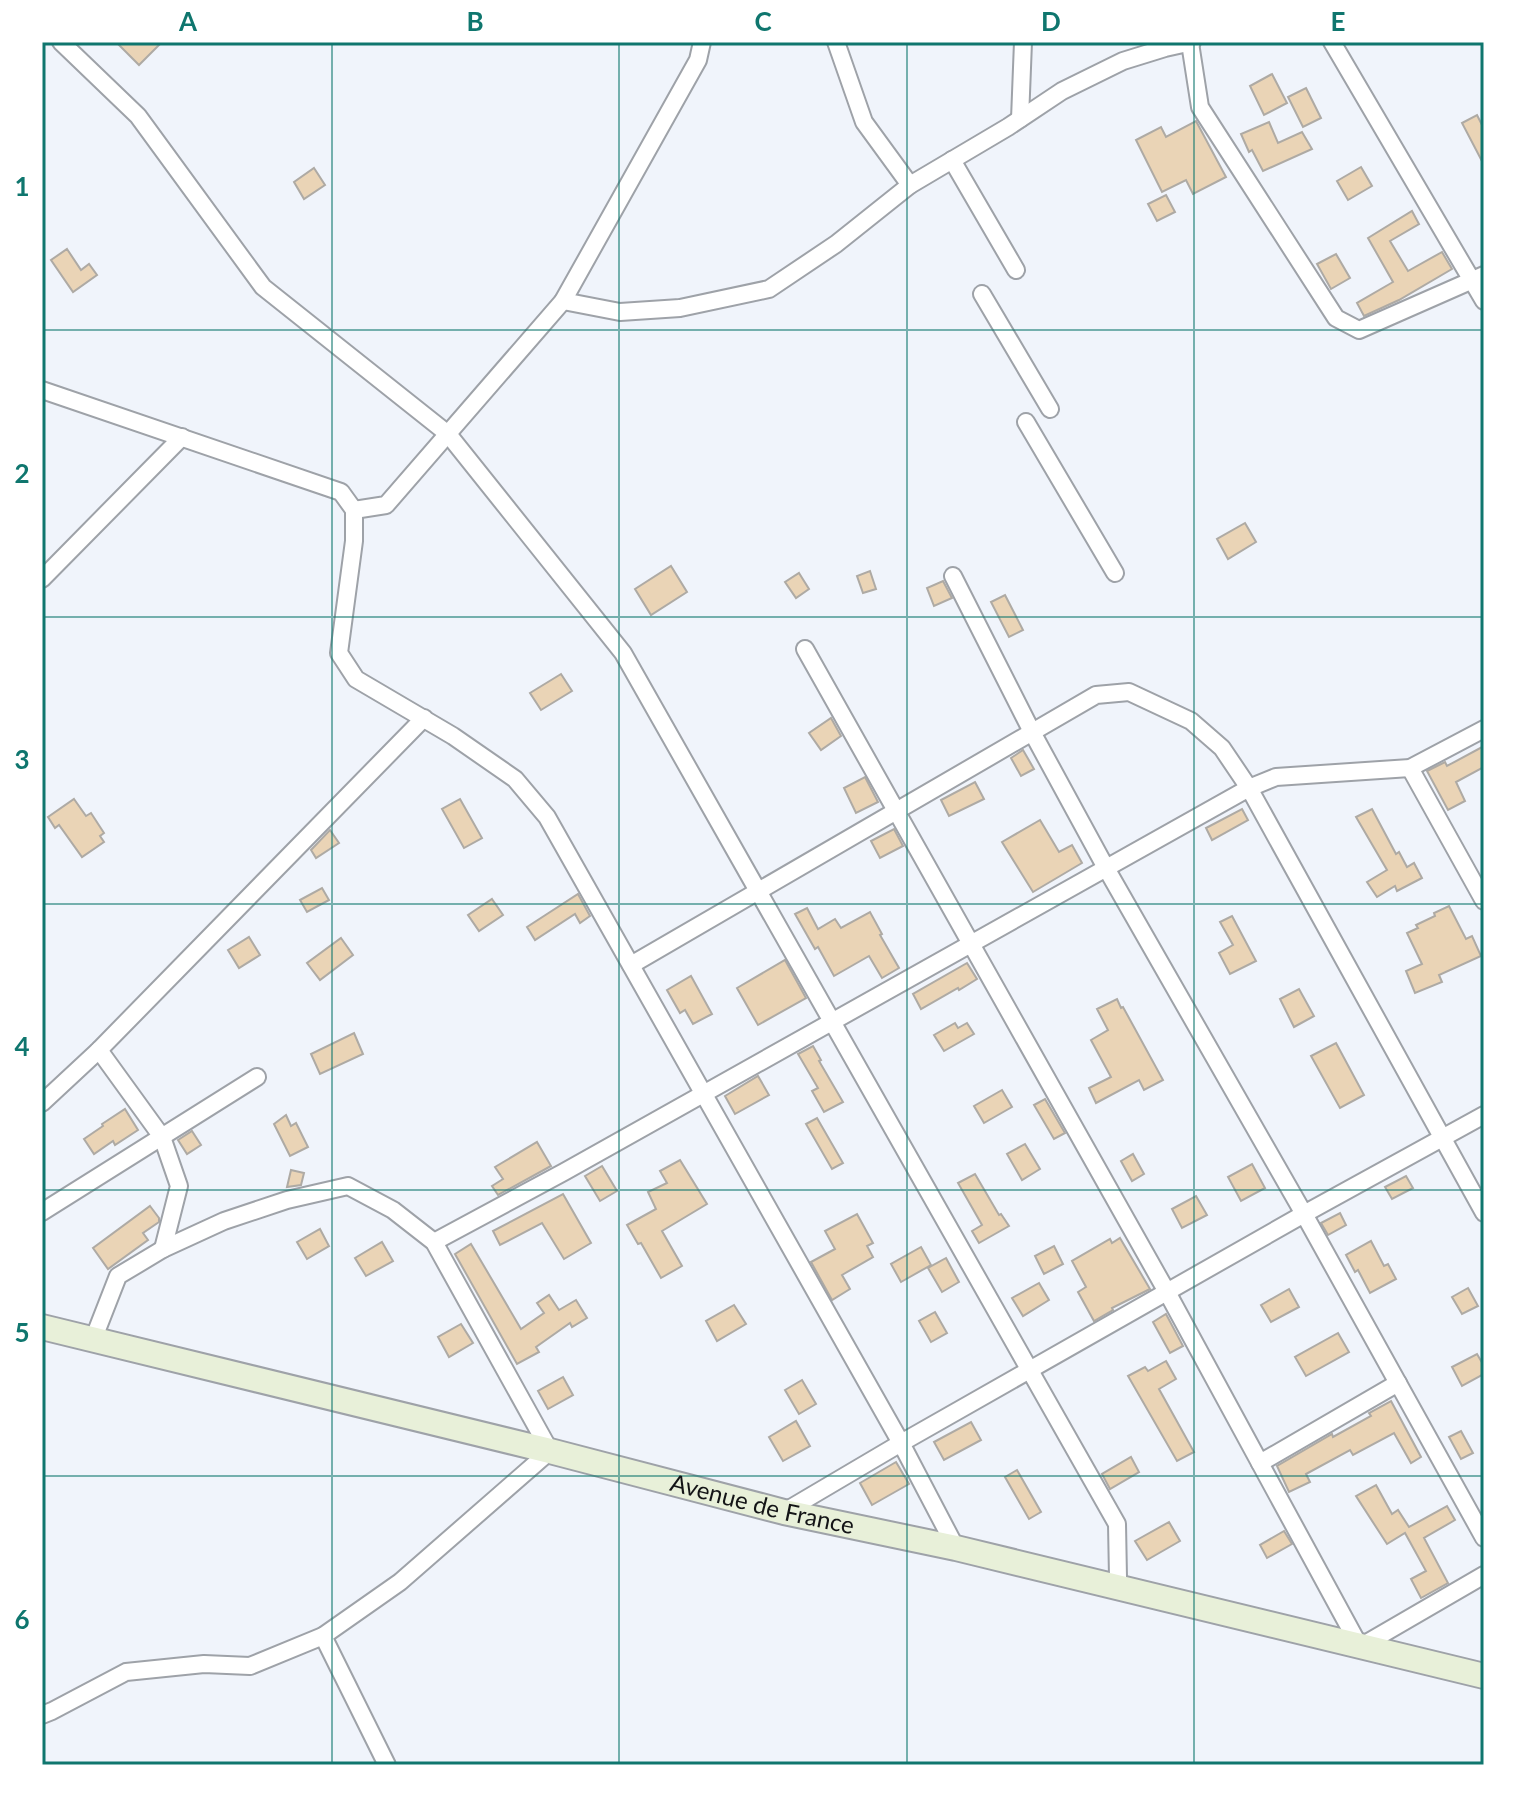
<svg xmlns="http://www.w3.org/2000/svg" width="1526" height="1807" font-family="Lato,sans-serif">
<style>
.building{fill:#ead4b6;stroke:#aeaaa4;stroke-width:2}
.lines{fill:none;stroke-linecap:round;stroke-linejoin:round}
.minor-casing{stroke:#9ea2a8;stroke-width:20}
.secondary-casing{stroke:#9ea2a8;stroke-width:28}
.minor{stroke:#fff;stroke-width:16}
.secondary{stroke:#e8f0d9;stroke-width:24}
.grid{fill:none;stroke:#0f766e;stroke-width:2;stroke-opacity:0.55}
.labels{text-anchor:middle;stroke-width:7;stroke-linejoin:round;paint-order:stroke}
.street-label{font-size:24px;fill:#131416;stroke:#fff}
.neatline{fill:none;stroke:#0f766e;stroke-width:3}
.grid-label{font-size:26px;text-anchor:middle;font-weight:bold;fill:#0f766e}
</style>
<rect width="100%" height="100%" fill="#f0f4fb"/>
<!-- building -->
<g class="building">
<path d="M116,42H162L139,65Z"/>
<path d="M1272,74L1287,103L1264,115L1250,86Z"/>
<path d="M1306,88L1321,118L1303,127L1288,97Z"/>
<path d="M1477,115L1484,129V165L1462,123Z"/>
<path d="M1196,121L1226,177L1193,194L1186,180L1162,192L1136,140L1161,127L1166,137Z"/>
<path d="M1269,122L1278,143L1302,132L1312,149L1263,171L1252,150L1249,152L1241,134Z"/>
<path d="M1361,167L1372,186L1348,200L1337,181Z"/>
<path d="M314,168L325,185L304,199L294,182Z"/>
<path d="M1166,195L1175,212L1157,221L1148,204Z"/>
<path d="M1412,211L1419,224L1390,241L1408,271L1442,252L1452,269L1399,300L1364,316L1357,303L1393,282L1368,238Z"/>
<path d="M67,249L81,270L89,264L97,275L73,292L51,260Z"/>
<path d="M1336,254L1350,278L1331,289L1317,264Z"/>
<path d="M1245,523L1256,542L1228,559L1217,539Z"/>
<path d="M671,566L687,592L651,615L635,589Z"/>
<path d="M870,571L876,589L863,593L857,576Z"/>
<path d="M799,573L809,589L796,598L785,582Z"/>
<path d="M943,581L952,598L934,606L927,588Z"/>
<path d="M1005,595L1023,630L1009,637L991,602Z"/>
<path d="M561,674L572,691L541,710L530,693Z"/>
<path d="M831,718L841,736L821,750L809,733Z"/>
<path d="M1484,746V767L1456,782L1465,801L1448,810L1427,771L1445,762L1447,766Z"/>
<path d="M1023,750L1034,769L1021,776L1011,758Z"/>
<path d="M865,777L878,802L856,813L844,788Z"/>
<path d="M975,782L984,799L949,816L941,800Z"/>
<path d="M74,799L86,816L91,813L104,833L100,836L104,842L82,857L59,825L55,828L48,817Z"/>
<path d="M460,799L482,838L464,848L442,809Z"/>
<path d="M1242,809L1248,820L1212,840L1206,828Z"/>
<path d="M1372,809L1396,854L1399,852L1407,867L1414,863L1422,878L1397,891L1395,886L1377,897L1367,882L1387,870L1356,817Z"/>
<path d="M1040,820L1059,852L1072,845L1082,863L1033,892L1002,842Z"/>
<path d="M894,829L903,846L880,858L871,841Z"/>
<path d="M330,830L339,843L316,858L311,850Z"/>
<path d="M322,888L329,900L307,912L300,900Z"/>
<path d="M578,894L590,916L580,923L575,914L535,940L527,927Z"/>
<path d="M492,899L503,915L479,931L468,915Z"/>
<path d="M1449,906L1466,939L1472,936L1481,956L1439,975L1442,982L1415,993L1406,971L1422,964L1407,933L1418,928L1416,925L1435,916L1434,913Z"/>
<path d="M807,908L818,929L835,919L841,928L870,912L882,934L880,935L899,968L882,978L869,956L834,976L818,947L815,949L795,914Z"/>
<path d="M1232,916L1256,961L1230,974L1219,953L1233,945L1220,922Z"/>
<path d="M249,937L260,955L239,968L228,950Z"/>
<path d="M341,938L353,955L320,980L307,963Z"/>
<path d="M785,960L806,998L758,1025L737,988Z"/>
<path d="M967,963L977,979L959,990L958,988L921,1009L913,994Z"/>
<path d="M691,976L712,1014L693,1024L685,1010L680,1013L667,990Z"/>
<path d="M1299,989L1314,1016L1294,1027L1280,999Z"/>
<path d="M1117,999L1121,1008L1123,1007L1163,1080L1144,1090L1139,1080L1096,1103L1089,1088L1111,1077L1091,1040L1108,1030L1097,1009Z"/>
<path d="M955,1023L958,1028L967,1023L974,1034L944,1051L934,1035Z"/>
<path d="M354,1033L363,1054L320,1074L311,1054Z"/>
<path d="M1336,1043L1364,1095L1340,1108L1311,1056Z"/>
<path d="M813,1046L821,1060L819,1061L843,1102L824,1112L812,1091L818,1088L798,1054Z"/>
<path d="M758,1076L769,1095L735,1114L725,1096Z"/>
<path d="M1002,1090L1012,1107L984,1123L974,1106Z"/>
<path d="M1045,1099L1065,1133L1054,1139L1034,1105Z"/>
<path d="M125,1109L138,1130L115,1145L113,1141L94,1154L84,1139L103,1126L102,1124Z"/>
<path d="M286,1115L291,1126L296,1123L308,1147L290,1156L274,1124Z"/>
<path d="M817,1118L843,1163L832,1169L806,1124Z"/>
<path d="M192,1131L201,1145L187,1154L178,1140Z"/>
<path d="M537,1142L551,1166L498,1195L492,1186L503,1179L495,1167Z"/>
<path d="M1025,1144L1040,1169L1022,1180L1007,1154Z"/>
<path d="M1133,1154L1144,1174L1132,1181L1121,1161Z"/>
<path d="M680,1160L707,1204L662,1231L682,1266L661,1278L641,1243L638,1244L627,1225L656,1209L648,1192L667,1183L660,1171Z"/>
<path d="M1252,1164L1265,1188L1241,1201L1228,1177Z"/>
<path d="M602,1166L617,1191L600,1201L585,1176Z"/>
<path d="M291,1170L304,1173L301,1185L287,1187Z"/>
<path d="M975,1174L999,1215L1001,1214L1009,1226L979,1243L972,1231L982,1225L958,1183Z"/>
<path d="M1406,1176L1413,1188L1392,1199L1385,1187Z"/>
<path d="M563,1194L591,1243L564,1259L542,1223L500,1245L493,1231Z"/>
<path d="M1196,1196L1207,1215L1182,1228L1172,1209Z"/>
<path d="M150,1206L159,1218V1222L143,1233L148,1240L108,1269L93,1248Z"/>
<path d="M1340,1213L1346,1225L1328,1235L1321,1223Z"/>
<path d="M857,1214L873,1243L867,1246L873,1257L842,1275L850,1289L832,1300L811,1262L835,1249L825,1231Z"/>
<path d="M320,1229L329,1246L307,1259L297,1242Z"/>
<path d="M1120,1238L1150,1289L1112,1308L1113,1310L1094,1321L1078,1292L1086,1287L1072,1261L1110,1239L1112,1243Z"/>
<path d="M1371,1241L1384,1266L1388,1264L1396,1279L1370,1293L1358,1270L1355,1272L1346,1255Z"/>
<path d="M382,1242L393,1261L366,1276L355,1258Z"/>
<path d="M471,1244L521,1329L544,1313L537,1303L549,1295L559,1310L576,1300L587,1318L572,1327L570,1323L536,1347L539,1352L517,1364L455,1254Z"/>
<path d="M1054,1246L1063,1264L1044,1274L1035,1256Z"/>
<path d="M921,1247L931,1265L901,1282L891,1264Z"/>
<path d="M946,1258L959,1282L942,1292L928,1268Z"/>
<path d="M1039,1283L1049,1300L1023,1316L1012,1298Z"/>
<path d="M1468,1288L1478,1306L1462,1314L1452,1297Z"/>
<path d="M1289,1289L1299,1307L1271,1322L1261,1305Z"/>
<path d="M734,1305L746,1324L717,1341L706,1321Z"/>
<path d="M935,1312L947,1333L931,1342L919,1321Z"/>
<path d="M1166,1314L1183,1346L1170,1353L1153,1322Z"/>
<path d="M461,1324L473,1343L449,1357L438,1337Z"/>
<path d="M1338,1333L1349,1352L1306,1376L1295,1357Z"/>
<path d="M1477,1354L1484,1366V1374L1462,1386L1452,1367Z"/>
<path d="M1166,1361L1176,1379L1159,1389L1194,1452L1177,1461L1128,1376L1145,1367L1148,1371Z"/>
<path d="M563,1377L573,1395L548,1409L538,1391Z"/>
<path d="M802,1380L816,1404L799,1414L785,1390Z"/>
<path d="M1391,1401L1421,1457L1411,1463L1394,1433L1353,1455L1350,1450L1306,1474L1310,1482L1289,1492L1277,1466L1332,1434L1333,1437L1371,1416L1369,1413Z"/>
<path d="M796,1421L810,1446L783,1461L769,1437Z"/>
<path d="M971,1422L981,1440L944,1460L934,1442Z"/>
<path d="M1461,1431L1473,1453L1461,1459L1449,1437Z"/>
<path d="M1131,1457L1139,1472L1110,1489L1102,1474Z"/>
<path d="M896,1462L909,1484L872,1505L860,1483Z"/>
<path d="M1017,1470L1041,1512L1029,1519L1005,1477Z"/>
<path d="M1376,1485L1392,1514L1398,1510L1409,1527L1447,1506L1455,1520L1424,1538L1448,1583L1421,1598L1411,1579L1426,1571L1405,1533L1387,1544L1356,1496Z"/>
<path d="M1169,1522L1180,1541L1147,1560L1135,1541Z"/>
<path d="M1284,1531L1292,1544L1267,1558L1260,1545Z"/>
</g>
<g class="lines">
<defs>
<g id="minor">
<path d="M61,42L138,116L263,287L448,434L623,653L1117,1524L1118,1577"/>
<path d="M836,42L864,122L910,185"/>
<path d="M1332,42L1484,301"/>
<path d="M1190,43L1200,107L1336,318L1359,330L1484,275"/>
<path d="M1020,119L1023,42"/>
<path d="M952,160L1016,270"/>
<path d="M982,294L1050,409"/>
<path d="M563,301L620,312L680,308L769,289L836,244L910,185L1008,127L1062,91L1123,61L1165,48L1192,42"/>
<path d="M42,390L341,492L354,510V541L339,653L356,679L453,736L515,779L547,817L901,1443L956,1548"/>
<path d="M1026,422L1115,573"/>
<path d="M354,510L386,505L563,301L698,60L702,42"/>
<path d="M953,576L1032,732L1106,868L1304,1214L1484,1538"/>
<path d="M42,579L182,437"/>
<path d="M805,649L1167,1292L1360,1647L1484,1575"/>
<path d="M1410,768L1484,901"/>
<path d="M631,965L1096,695L1129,692L1191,721L1222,748L1249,788L1484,1213"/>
<path d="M99,1050L162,1137L179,1186L163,1249"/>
<path d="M42,1103L99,1050L424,718"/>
<path d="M42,1212L257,1077"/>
<path d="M434,1242L564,1172L1249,788L1276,777L1410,768L1484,729"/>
<path d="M1260,1463L1398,1383"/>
<path d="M784,1512L901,1443L1304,1214L1484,1115"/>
<path d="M323,1636L387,1765"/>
<path d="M42,1715L52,1711L126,1672L204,1664L250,1666L323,1636L400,1582L550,1451L434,1242L393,1210L348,1186L287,1200L224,1221L163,1249L118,1276L93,1340"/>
</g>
<g id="secondary">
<path id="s1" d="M42,1327L550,1451L784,1512L956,1548L1484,1676"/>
</g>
</defs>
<!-- minor casing -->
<use href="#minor" class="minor-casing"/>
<!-- secondary casing -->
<use href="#secondary" class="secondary-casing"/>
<!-- minor -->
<use href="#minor" class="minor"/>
<!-- secondary -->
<use href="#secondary" class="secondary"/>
</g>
<!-- grid -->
<path class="grid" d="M332,42V1765M619,42V1765M907,42V1765M1194,42V1765M42,330H1484M42,617H1484M42,904H1484M42,1190H1484M42,1476H1484"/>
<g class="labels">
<!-- street labels -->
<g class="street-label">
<text dy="8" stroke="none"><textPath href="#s1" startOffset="742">Avenue de France</textPath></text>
</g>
</g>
<!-- border -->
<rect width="1526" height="1807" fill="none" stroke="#ffffff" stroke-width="88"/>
<rect x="44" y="44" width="1438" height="1719" class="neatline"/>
<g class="grid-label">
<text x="188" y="31">A</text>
<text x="475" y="31">B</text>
<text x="763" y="31">C</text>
<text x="1051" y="31">D</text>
<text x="1338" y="31">E</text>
<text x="22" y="196">1</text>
<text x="22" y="483">2</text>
<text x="22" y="769">3</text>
<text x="22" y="1056">4</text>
<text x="22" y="1342">5</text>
<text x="22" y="1629">6</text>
</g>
</svg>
